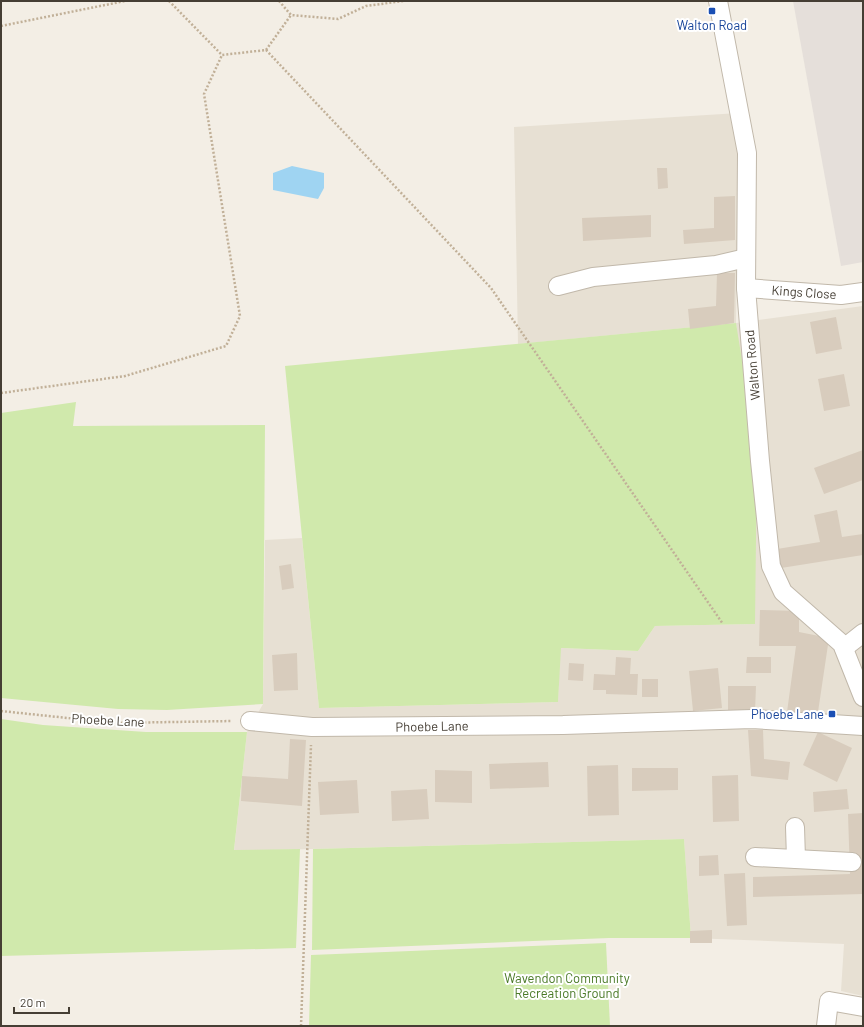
<svg xmlns="http://www.w3.org/2000/svg" width="864" height="1027" font-family="Barlow,sans-serif">
<style>
.residential{fill:#e7e0d3}
.industrial{fill:#e5dfda}
.green{fill:#d0e9ac}
.water{fill:#9fd4f2}
.building{fill:#d8ccbd}
.lines{fill:none;stroke-linecap:round;stroke-linejoin:round}
.minor-casing{stroke:#c1b8aa;stroke-width:20}
.path{stroke:#c1b098;stroke-width:2.5;stroke-dasharray:2 2;stroke-linecap:butt}
.minor{stroke:#fff;stroke-width:18}
.transit-dot{fill:#1a4fb4;stroke:#fff;stroke-width:1.5}
.labels{text-anchor:middle;stroke-width:4;stroke-linejoin:round;paint-order:stroke}
.transit-label{font-size:13px;fill:#164399;stroke:#fff}
.street-label{font-size:13px;fill:#453e34;stroke:#fff}
.park-label{font-size:13px;fill:#497926;stroke:#fff}
</style>
<rect width="100%" height="100%" fill="#f3eee5"/>
<!-- residential -->
<path class="residential" d="M739,113L736,323L863,306V996L841,991L844,944L691,938L684,839L234,851L247,732L263,704L265,540L302,538L319,708L558,702L560,648L638,651L655,626L755,624L736,323L518,344L514,127Z"/>
<!-- industrial -->
<path class="industrial" d="M793,1H863V262L841,266Z"/>
<!-- green -->
<g class="green">
<path d="M736,323L757,454L755,624L655,626L638,651L561,648L558,702L319,708L285,366Z"/>
<path d="M76,402L73,426L265,425L263,704L167,710L118,709L1,698V413Z"/>
<path d="M1,719L43,725L146,732H247L234,850L300,849L296,948L1,956Z"/>
<path d="M684,839L691,938H609L312,950L313,849Z"/>
<path d="M606,943L610,1026H309L311,955Z"/>
</g>
<!-- water -->
<path class="water" d="M292,166L324,173V188L318,199L273,190V173Z"/>
<!-- building -->
<g class="building">
<path d="M657,168H667L668,188L658,189Z"/>
<path d="M735,196V240L684,244L683,230L714,228V197Z"/>
<path d="M651,215V237L583,241L582,218Z"/>
<path d="M717,273H735L734,323L690,329L688,309L716,306Z"/>
<path d="M836,317L842,349L816,354L810,322Z"/>
<path d="M844,374L850,406L824,411L818,379Z"/>
<path d="M863,450V480L824,494L814,468Z"/>
<path d="M837,510L842,537L863,534V555L781,568L777,549L820,542L814,515Z"/>
<path d="M291,564L294,588L282,590L279,566Z"/>
<path d="M760,610L799,611V632L829,638L818,712H787L796,646H759Z"/>
<path d="M297,653L298,690L274,691L272,655Z"/>
<path d="M616,657L631,658L630,674H638L637,695L606,694V690H593L594,674L615,675Z"/>
<path d="M747,657H771V673H746Z"/>
<path d="M569,663L584,664L583,681L568,680Z"/>
<path d="M718,668L722,708L693,711L689,671Z"/>
<rect x="642" y="679" width="16" height="18"/>
<path d="M728,686H756L755,712H728Z"/>
<path d="M748,730H763L764,759L790,762L788,780L751,776Z"/>
<path d="M818,732L852,748L837,782L803,765Z"/>
<path d="M290,739L306,740L302,806L241,801L242,776L288,779Z"/>
<path d="M548,762L549,787L490,789L489,764Z"/>
<path d="M618,765L619,815L588,816L587,766Z"/>
<path d="M632,768H678V790L632,791Z"/>
<path d="M435,770L472,771V803L435,802Z"/>
<path d="M738,775L739,821L713,822L712,776Z"/>
<path d="M357,780L359,813L320,815L318,782Z"/>
<path d="M427,789L429,819L392,821L391,791Z"/>
<path d="M847,789L849,809L814,812L813,792Z"/>
<path d="M863,813V894L753,897V877L850,874L848,814Z"/>
<path d="M718,855L719,875L699,876V856Z"/>
<path d="M745,873L747,925L727,926L724,874Z"/>
<path d="M712,930V943H690V931Z"/>
</g>
<g class="lines">
<defs>
<g id="minor">
<path d="M718,1L747,153L746,288L760,461L771,566L783,592L842,644L863,697"/>
<path d="M558,286L593,277L716,265L746,258"/>
<path d="M746,288L841,295L863,292"/>
<path d="M844,648L863,633"/>
<path d="M250,721L312,727L563,725L752,719L863,726"/>
<path d="M795,827L796,859"/>
<path d="M755,857L852,862"/>
<path d="M826,1026L829,1001L863,1007"/>
</g>
</defs>
<!-- minor casing -->
<use href="#minor" class="minor-casing"/>
<!-- path -->
<g class="path">
<path d="M169,1L222,55L266,50L291,15"/>
<path d="M279,1L291,15L338,19L366,6L403,1"/>
<path d="M1,26L125,1"/>
<path d="M266,50L491,288L723,624"/>
<path d="M1,393L125,376L226,346L240,316L204,94L222,55"/>
<path d="M1,711L115,723L232,721"/>
<path d="M301,1026L311,745"/>
</g>
<!-- minor -->
<use href="#minor" class="minor"/>
</g>
<!-- markers -->
<g class="transit-dot">
<rect x="708" y="7" width="8" height="8" rx="2"/>
<rect x="828" y="710" width="8" height="8" rx="2"/>
</g>
<g class="labels">
<!-- transit labels -->
<g class="transit-label">
<text x="712" y="30">Walton Road</text>
<text x="824" y="719" text-anchor="end">Phoebe Lane</text>
</g>
<!-- street labels -->
<g class="street-label">
<text transform="translate(804 292) rotate(4)" y="5">Kings Close</text>
<text transform="translate(752 365) rotate(-95)" y="5">Walton Road</text>
<text transform="translate(108 720) rotate(3)" y="5">Phoebe Lane</text>
<text transform="translate(432 726) rotate(-1)" y="5">Phoebe Lane</text>
</g>
<!-- park labels -->
<g class="park-label">
<text x="567" y="983">Wavendon Community<tspan x="567" dy="15">Recreation Ground</tspan></text>
</g>
</g>
<!-- border -->
<rect width="864" height="1027" fill="none" stroke="#453e34" stroke-width="4"/>
<!-- scale -->
<path d="M14 1007v6h55v-6" fill="none" stroke="#453e34" stroke-width="2"/>
<text x="20" y="1007" font-size="12" fill="#453e34" stroke="#ffffff" stroke-width="3" paint-order="stroke">20 m</text>
</svg>
